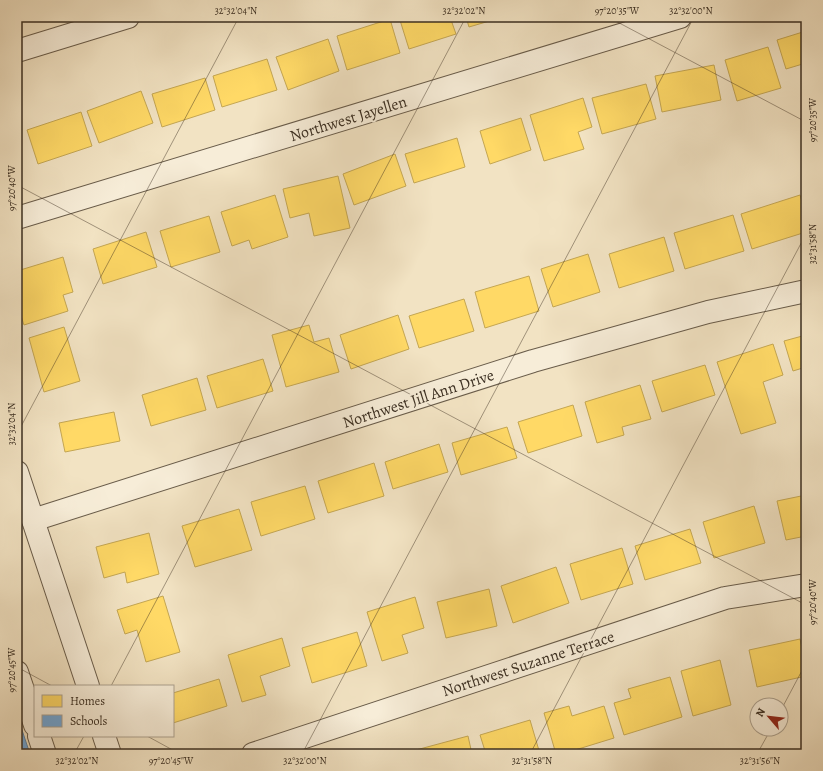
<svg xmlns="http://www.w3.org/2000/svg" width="823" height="771" font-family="Alegreya,serif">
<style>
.homes{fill:#ffd966;stroke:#c4a652}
.schools{fill:#6fa8dc;stroke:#5f84a4}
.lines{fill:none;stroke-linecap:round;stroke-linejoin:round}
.minor-casing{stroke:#695c4a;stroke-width:24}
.minor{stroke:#f7edd8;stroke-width:22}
.ticks{fill:none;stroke:#3b2f22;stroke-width:1;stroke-opacity:0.45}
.labels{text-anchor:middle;stroke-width:4;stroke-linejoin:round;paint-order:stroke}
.street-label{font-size:16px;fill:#3b2f22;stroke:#f7edd8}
.neatline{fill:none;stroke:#3b2f22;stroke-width:1.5}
.ticks-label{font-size:10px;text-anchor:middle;fill:#3b2f22}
</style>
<rect width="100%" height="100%" fill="#f2e3c3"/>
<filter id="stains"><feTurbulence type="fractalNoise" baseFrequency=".005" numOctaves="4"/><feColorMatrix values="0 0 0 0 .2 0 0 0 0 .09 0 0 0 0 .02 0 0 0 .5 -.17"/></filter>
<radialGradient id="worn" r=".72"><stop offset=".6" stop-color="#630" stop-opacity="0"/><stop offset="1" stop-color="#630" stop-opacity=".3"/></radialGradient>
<!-- homes -->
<g class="homes">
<path d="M399,17H450L456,34L409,49Z"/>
<path d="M466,17H503L469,27Z"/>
<path d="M390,19L400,53L347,70L337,36Z"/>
<path d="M806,31V63L786,69L777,40Z"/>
<path d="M328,39L339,71L288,90L276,57Z"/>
<path d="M768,47L781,88L737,101L725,60Z"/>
<path d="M267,59L277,90L222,107L213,76Z"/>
<path d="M714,65L721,100L662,112L655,76Z"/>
<path d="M205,78L215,110L162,127L152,94Z"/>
<path d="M646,84L656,119L602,134L592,98Z"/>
<path d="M141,91L153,123L99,143L87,111Z"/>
<path d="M583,98L592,127L578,132L584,149L544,161L530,115Z"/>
<path d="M81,112L92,146L38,164L27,130Z"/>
<path d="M521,118L531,150L490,164L480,131Z"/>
<path d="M457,138L465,167L414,183L405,154Z"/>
<path d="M395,154L406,186L354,205L343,174Z"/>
<path d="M338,176L350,228L314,236L309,213L290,218L283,189Z"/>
<path d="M275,195L288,237L252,249L249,240L232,246L221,212Z"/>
<path d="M800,195L806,215V232L752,249L741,214Z"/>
<path d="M733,215L744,251L685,269L674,233Z"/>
<path d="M209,216L220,252L171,267L160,231Z"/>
<path d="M146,232L157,267L103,284L93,249Z"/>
<path d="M664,237L674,271L619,288L609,254Z"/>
<path d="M588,254L600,292L553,307L541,269Z"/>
<path d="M63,257L73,292L63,295L68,311L24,325L17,303V271Z"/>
<path d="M529,276L539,311L485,328L475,292Z"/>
<path d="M464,299L474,331L419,348L409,316Z"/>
<path d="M398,315L409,349L351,369L340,335Z"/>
<path d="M309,325L314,342L329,338L339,372L286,387L272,335Z"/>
<path d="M64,327L80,381L44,392L29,338Z"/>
<path d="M806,335V367L793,371L784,341Z"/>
<path d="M773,344L783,375L763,382L776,423L741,434L717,362Z"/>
<path d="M263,359L273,391L217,408L207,376Z"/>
<path d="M705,365L715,395L662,412L652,381Z"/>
<path d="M197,378L206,410L151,426L142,395Z"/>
<path d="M640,385L651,419L622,427L624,435L597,443L585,402Z"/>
<path d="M573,405L582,436L528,453L518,422Z"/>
<path d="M114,412L120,441L65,452L59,423Z"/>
<path d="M507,427L517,458L461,475L452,443Z"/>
<path d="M439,444L448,472L393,489L385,462Z"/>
<path d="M374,463L384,496L328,513L318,481Z"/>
<path d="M305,486L315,519L261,536L251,502Z"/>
<path d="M806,495V536L786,540L777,501Z"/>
<path d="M754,506L765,543L714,558L703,522Z"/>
<path d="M239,509L252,550L195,567L182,526Z"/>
<path d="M690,529L701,563L645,580L635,546Z"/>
<path d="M149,533L159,574L127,583L125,572L104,578L96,547Z"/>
<path d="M622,548L633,584L581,600L570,564Z"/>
<path d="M556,567L569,603L513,623L501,586Z"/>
<path d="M489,589L497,626L446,638L437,602Z"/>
<path d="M163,596L180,652L146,662L137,630L125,634L117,610Z"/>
<path d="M415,597L424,628L402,635L408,653L382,661L367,612Z"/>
<path d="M357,632L367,666L312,683L302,648Z"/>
<path d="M282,638L290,666L260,676L266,695L242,702L228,655Z"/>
<path d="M800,639L806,668V676L757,687L749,650Z"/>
<path d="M720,660L731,705L693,716L681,671Z"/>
<path d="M670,677L682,717L624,735L614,703L631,698L628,689Z"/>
<path d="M219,679L227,706L173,723V693Z"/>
<path d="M569,706L572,716L604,706L614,738L562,754H556L544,713Z"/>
<path d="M530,720L540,754H486L480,735Z"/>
<path d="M468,736L472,754H417L416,750Z"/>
</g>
<!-- schools -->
<path class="schools" d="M17,715L30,754H17Z"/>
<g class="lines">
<defs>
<g id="minor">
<path d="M17,51L128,17"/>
<path d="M17,218L680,17"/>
<path d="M17,472L88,686"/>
<path d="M33,520L533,361L708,312L806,291"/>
<path d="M17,672L35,725"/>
<path d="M39,736L45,754"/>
<path d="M104,736L110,754"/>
<path d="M253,754L725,598L806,585"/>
</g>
</defs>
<!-- minor casing -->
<use href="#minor" class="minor-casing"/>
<!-- minor -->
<use href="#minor" class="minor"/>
</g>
<!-- ticks -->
<path class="ticks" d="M608,17L806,122M17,185L806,605M17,434L239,17M17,667L52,686M111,686L466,17M781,710L806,663M147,736L180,754M74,754L84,736M302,754L694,17M530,754L806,234M757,754L771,729"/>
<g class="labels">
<!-- street labels -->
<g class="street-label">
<text transform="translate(348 118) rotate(-17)" y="6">Northwest Jayellen</text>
<text transform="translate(418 398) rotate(-18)" y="6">Northwest Jill Ann Drive</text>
<text transform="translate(528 663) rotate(-18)" y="6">Northwest Suzanne Terrace</text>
</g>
</g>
<!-- margin -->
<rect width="823" height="771" fill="none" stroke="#f2e3c3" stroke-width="44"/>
<!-- legend -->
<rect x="34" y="685" width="140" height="52" fill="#f7edd8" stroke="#aca18f"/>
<rect x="42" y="695" width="20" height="12" fill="#ffd966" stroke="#aca18f"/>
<text x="70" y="705" font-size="12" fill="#3b2f22">Homes</text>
<rect x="42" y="715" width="20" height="12" fill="#6fa8dc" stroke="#aca18f"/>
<text x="70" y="725" font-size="12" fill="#3b2f22">Schools</text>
<!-- north arrow -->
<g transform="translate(769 717) rotate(298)"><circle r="19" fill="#f7edd8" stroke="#aca18f"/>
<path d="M0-3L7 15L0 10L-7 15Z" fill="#8f2418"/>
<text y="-6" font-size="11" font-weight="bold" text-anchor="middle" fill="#3b2f22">N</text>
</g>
<rect x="22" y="22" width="779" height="727" class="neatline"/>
<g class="ticks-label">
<text x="236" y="14">32°32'04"N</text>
<text x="464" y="14">32°32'02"N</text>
<text x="617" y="14">97°20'35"W</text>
<text x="691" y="14">32°32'00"N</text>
<text transform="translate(812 120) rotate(-90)" y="4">97°20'35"W</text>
<text transform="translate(11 188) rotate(-90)" y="4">97°20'40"W</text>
<text transform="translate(812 244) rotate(-90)" y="4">32°31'58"N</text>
<text transform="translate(11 424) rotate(-90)" y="4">32°32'04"N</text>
<text transform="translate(812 602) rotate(-90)" y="4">97°20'40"W</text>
<text transform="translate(11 670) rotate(-90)" y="4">97°20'45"W</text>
<text x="77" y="764">32°32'02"N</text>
<text x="171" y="764">97°20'45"W</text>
<text x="305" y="764">32°32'00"N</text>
<text x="532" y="764">32°31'58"N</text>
<text x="760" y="764">32°31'56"N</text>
</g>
<rect width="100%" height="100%" filter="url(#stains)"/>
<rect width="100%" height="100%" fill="url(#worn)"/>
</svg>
